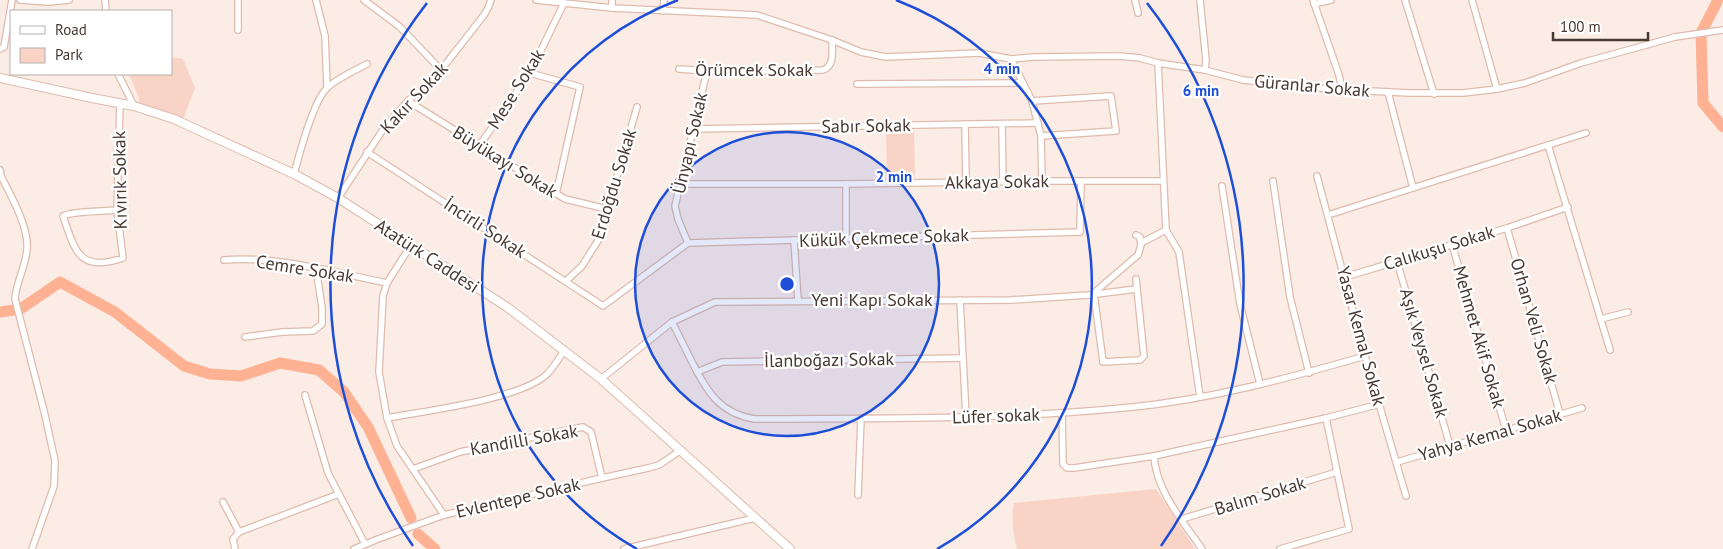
<svg xmlns="http://www.w3.org/2000/svg" width="1723" height="549" font-family="'PT Sans',sans-serif">
<style>
.green{fill:#f9d3c5}
.lines{fill:none;stroke-linecap:round;stroke-linejoin:round}
.river{stroke:#feb193;stroke-width:11}
.minor-casing{stroke:#dfbbad;stroke-width:8}
.secondary-casing{stroke:#dfbbad;stroke-width:10}
.minor{stroke:#fff;stroke-width:5.5}
.secondary{stroke:#fff;stroke-width:8}
.ring{fill:none;stroke:#1d4ed8;stroke-width:2.5}
.labels{text-anchor:middle;stroke-width:4.5;stroke-linejoin:round;paint-order:stroke}
.street-label{font-size:18px;fill:#473832;stroke:#fff}
.centre{fill:#1d4ed8;stroke:#fff;stroke-width:2.5}
.ring-label{font-size:15px;text-anchor:middle;font-weight:bold;fill:#1d4ed8;stroke:#fff;stroke-width:4.5;stroke-linejoin:round;paint-order:stroke}
</style>
<rect width="100%" height="100%" fill="#fbece6"/>
<!-- green -->
<g class="green">
<path d="M171,57L183,59L195,88L183,119L138,106L139,98L129,74H171Z"/>
<path d="M914,132L915,179H887L886,133Z"/>
<path d="M1156,489L1195,549H1017C1013,534 1011,518 1014,503Z"/>
</g>
<g class="lines">
<!-- river -->
<g class="river">
<path d="M1718,0L1701,33L1703,103L1723,127"/>
<path d="M22,308L60,282L115,312L184,366L210,374L241,376L280,363L319,370L344,392L368,427L411,518"/>
<path d="M0,312L14,310"/>
<path d="M418,534L435,549"/>
</g>
<defs>
<g id="minor">
<path d="M20,0L48,2L69,0"/>
<path d="M105,0L106,11"/>
<path d="M316,0L325,36L327,87"/>
<path d="M364,0L400,27L441,70"/>
<path d="M536,0L612,8L757,15L832,40L861,52L886,57L979,53L1011,59L1034,57L1119,56L1140,58L1158,63L1205,70L1243,80L1329,89L1410,93H1463L1497,89L1525,83L1581,63L1675,37L1723,30"/>
<path d="M1135,0L1138,13"/>
<path d="M1200,0L1206,60L1205,70"/>
<path d="M1313,0L1339,75L1342,89"/>
<path d="M1405,0L1434,94"/>
<path d="M1472,0L1497,89"/>
<path d="M1314,4L1331,0"/>
<path d="M612,8V0"/>
<path d="M663,11L664,0"/>
<path d="M238,30V0"/>
<path d="M0,49L4,47L12,0"/>
<path d="M1011,59L1032,101L1041,136L1042,181"/>
<path d="M1158,63L1166,230L1179,252L1200,397"/>
<path d="M679,69L707,71L823,70C835,66 832,51 832,40"/>
<path d="M530,73L580,87L556,194"/>
<path d="M118,74L134,106"/>
<path d="M857,84L1023,83"/>
<path d="M1388,92L1413,188"/>
<path d="M408,101L565,199L607,209"/>
<path d="M1032,101L1111,96L1116,131L1041,136"/>
<path d="M965,124L966,182"/>
<path d="M1002,124L1003,182"/>
<path d="M694,129L1038,123"/>
<path d="M1548,145L1610,350"/>
<path d="M479,146L530,73L564,3"/>
<path d="M367,152L603,306L688,243"/>
<path d="M0,170L1,176C11,196 29,227 27,249C26,266 16,282 15,299L45,415L55,461L54,486L32,549"/>
<path d="M294,174C299,155 313,101 327,88C334,80 356,70 367,64"/>
<path d="M1317,176L1365,356L1406,496"/>
<path d="M1273,181L1290,297L1309,373"/>
<path d="M681,184H846L1038,181H1163"/>
<path d="M846,184V239"/>
<path d="M1222,186L1240,304L1260,384"/>
<path d="M338,198L384,128L408,101L441,70L484,15L488,8L491,0"/>
<path d="M117,210C105,211 71,211 63,216C75,251 79,273 123,258L117,210L120,103"/>
<path d="M1328,215L1586,133"/>
<path d="M1507,228L1560,414"/>
<path d="M1136,235L1140,237L1141,245L1138,255L1096,291L1094,294L1103,362L1140,360L1144,356L1136,279"/>
<path d="M794,240L798,300"/>
<path d="M688,243L1080,232L1081,182"/>
<path d="M688,243L678,219L675,206L707,71"/>
<path d="M1141,243L1166,230"/>
<path d="M1452,244L1506,430"/>
<path d="M411,245L387,283L383,296L379,372L387,418L397,446L444,515"/>
<path d="M224,260C273,255 337,273 387,283"/>
<path d="M1397,261L1450,446"/>
<path d="M1345,277L1507,228L1568,207"/>
<path d="M566,281L582,266L599,239L637,107"/>
<path d="M960,300L966,417"/>
<path d="M1601,319L1628,312"/>
<path d="M672,322C679,336 686,350 693,364C708,393 720,413 754,419C881,418 1007,420 1133,407C1212,399 1289,378 1365,356"/>
<path d="M245,337L282,332L313,331L322,324V308L316,268"/>
<path d="M697,372L722,362L963,358"/>
<path d="M601,379L672,322L715,302L1011,300L1089,295L1136,289"/>
<path d="M305,395L328,473L365,544"/>
<path d="M1062,413L1063,464L1067,468H1074L1154,456C1156,491 1183,521 1202,549"/>
<path d="M387,418C424,411 524,399 548,373C554,367 559,358 564,351"/>
<path d="M1154,456L1326,418L1380,404"/>
<path d="M1397,462L1582,408"/>
<path d="M413,469L460,452L583,427L591,432L602,478"/>
<path d="M858,495L861,418"/>
<path d="M223,502L239,532"/>
<path d="M1182,519L1337,472"/>
<path d="M235,549L233,539L239,532L339,494"/>
<path d="M354,549L378,539L444,515L602,478L648,468L659,465L681,450"/>
<path d="M624,549L755,518"/>
<path d="M1280,549L1349,529L1326,418"/>
</g>
<path id="secondary" d="M0,78L92,98L134,106L174,119L294,174L338,198L507,307L601,379L790,549"/>
</defs>
<!-- minor casing -->
<use href="#minor" class="minor-casing"/>
<!-- secondary casing -->
<use href="#secondary" class="secondary-casing"/>
<!-- minor -->
<use href="#minor" class="minor"/>
<!-- secondary -->
<use href="#secondary" class="secondary"/>
</g>
<!-- distance rings -->
<circle cx="787" cy="284" r="152" fill="#1d4ed8" fill-opacity=".12"/>
<g class="ring">
<circle cx="787" cy="284" r="152"/>
<path d="M637 549A304 304 0 0 1 678 0M896 0A304 304 0 0 1 937 549"/>
<path d="M413 546A457 457 0 0 1 427 3M1147 3A457 457 0 0 1 1161 546"/>
</g>
<g class="labels">
<!-- street labels -->
<g class="street-label">
<text x="754" y="76">Örümcek Sokak</text>
<text transform="translate(1312 86) rotate(5)" y="6">Güranlar Sokak</text>
<text transform="translate(516 89) rotate(-58)" y="6">Mese Sokak</text>
<text transform="translate(414 98) rotate(-47)" y="6">Kakır Sokak</text>
<text transform="translate(866 126) rotate(-1)" y="6">Sabır Sokak</text>
<text transform="translate(690 143) rotate(-77)" y="6">Ünyapı Sokak</text>
<text transform="translate(505 162) rotate(32)" y="6">Büyükayı Sokak</text>
<text transform="translate(120 180) rotate(-91)" y="6">Kıvırık Sokak</text>
<text transform="translate(997 182) rotate(-1)" y="6">Akkaya Sokak</text>
<text transform="translate(614 184) rotate(-73)" y="6">Erdoğdu Sokak</text>
<text transform="translate(485 228) rotate(33)" y="6">İncirli Sokak</text>
<text transform="translate(884 238) rotate(-2)" y="6">Kükük Çekmece Sokak</text>
<text transform="translate(1439 248) rotate(-17)" y="6">Calıkuşu Sokak</text>
<text transform="translate(427 256) rotate(33)" y="6">Atatürk Caddesi</text>
<text transform="translate(305 269) rotate(9)" y="6">Cemre Sokak</text>
<text x="872" y="306">Yeni Kapı Sokak</text>
<text transform="translate(1534 321) rotate(74)" y="6">Orhan Veli Sokak</text>
<text transform="translate(1361 336) rotate(75)" y="6">Yasar Kemal Sokak</text>
<text transform="translate(1479 337) rotate(74)" y="6">Mehmet Akif Sokak</text>
<text transform="translate(1424 353) rotate(74)" y="6">Aşık Veysel Sokak</text>
<text transform="translate(829 360) rotate(-1)" y="6">İlanboğazı Sokak</text>
<text transform="translate(996 416) rotate(-2)" y="6">Lüfer sokak</text>
<text transform="translate(1490 435) rotate(-16)" y="6">Yahya Kemal Sokak</text>
<text transform="translate(524 440) rotate(-10)" y="6">Kandilli Sokak</text>
<text transform="translate(1260 496) rotate(-17)" y="6">Balım Sokak</text>
<text transform="translate(518 498) rotate(-13)" y="6">Evlentepe Sokak</text>
</g>
</g>
<circle cx="787" cy="284" r="8" class="centre"/>
<g class="ring-label">
<text x="1002" y="74">4 min</text>
<text x="1201" y="96">6 min</text>
<text x="894" y="182">2 min</text>
</g>
<!-- legend -->
<rect x="10" y="10" width="162" height="65" fill="#ffffff" stroke="#b5afad"/>
<rect x="20" y="26" width="25" height="8" fill="#ffffff" stroke="#b5afad"/>
<text x="55" y="35" font-size="15" fill="#473832">Road</text>
<rect x="20" y="48" width="25" height="15" fill="#f9d3c5" stroke="#b5afad"/>
<text x="55" y="60" font-size="15" fill="#473832">Park</text>
<!-- scale -->
<path d="M1553 32v8h95v-8" fill="none" stroke="#473832" stroke-width="2.5"/>
<text x="1560" y="32" font-size="15" fill="#473832" stroke="#ffffff" stroke-width="4" paint-order="stroke">100 m</text>
</svg>
